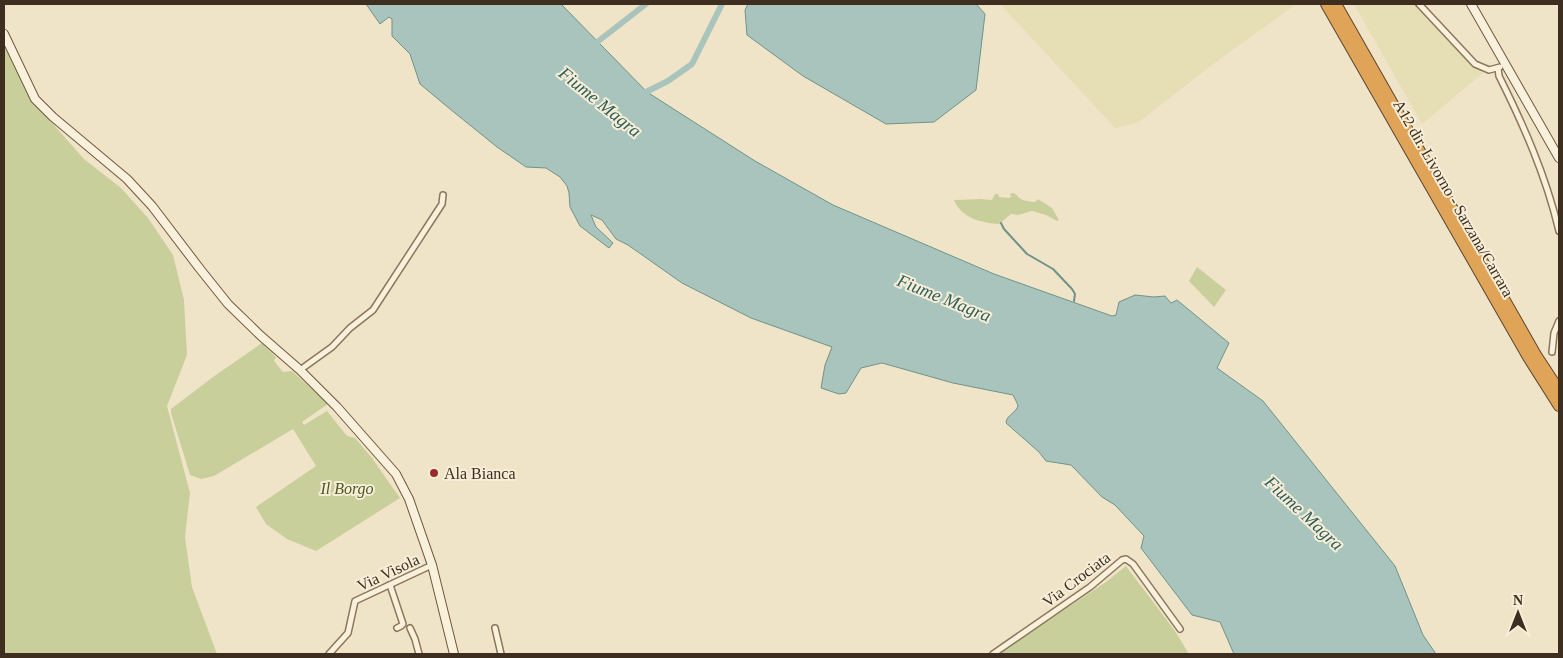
<svg xmlns="http://www.w3.org/2000/svg" width="1563" height="658" font-family="Georgia,serif">
<style>
.farmland{fill:#e6deb5}
.green{fill:#c9cf9b}
.water{fill:#a9c4bc;stroke:#6f938a}
.lines{fill:none;stroke-linecap:round;stroke-linejoin:round}
.stream{stroke:#6f938a;stroke-width:2}
.canal{stroke:#a9c4bc;stroke-width:6}
.minor-casing{stroke:#8d765c;stroke-width:8}
.secondary-casing{stroke:#6f573f;stroke-width:10}
.motorway-casing{stroke:#5b4430;stroke-width:12}
.minor{stroke:#faf1dc;stroke-width:5}
.secondary{stroke:#faf1dc;stroke-width:8}
.motorway{stroke:#e0a458;stroke-width:10}
.poi-dot{fill:#9e2a2b;stroke:#f7eed8;stroke-width:2}
.labels{text-anchor:middle;stroke-width:4;stroke-linejoin:round;paint-order:stroke}
.street-label{font-size:16px;fill:#3d2e20;stroke:#f7eed8}
.poi-label{font-size:16px;fill:#3d2e20;stroke:#f7eed8;text-anchor:start}
.park-label{font-size:16px;font-style:italic;fill:#4d5a26;stroke:#f7eed8}
.water-label{font-size:18px;font-style:italic;fill:#2f5d5a;stroke:#f7eed8}
</style>
<rect width="100%" height="100%" fill="#f0e4c8"/>
<!-- farmland -->
<g class="farmland">
<path d="M1000,4H1296L1204,71L1139,122L1115,128Z"/>
<path d="M1354,4H1418L1483,73L1422,124Z"/>
</g>
<!-- green -->
<g class="green">
<path d="M4,46L37,106L84,159L121,188L148,218L173,255L184,300L187,355L167,406L190,493L185,537L192,587L217,654H4Z"/>
<path d="M1013,193C1017,194 1017,197 1021,199C1024,201 1031,202 1035,202L1038,199L1052,208L1059,220L1057,221L1046,215L1032,211L1018,215L1011,214L999,224C982,223 961,218 954,200L981,199L992,200L995,194H998L999,197L1009,198L1011,197L1010,194Z"/>
<path d="M1197,267L1226,290L1214,307L1189,281Z"/>
<path d="M262,343L276,357L274,361L283,372L292,371L328,404L302,422L304,425L327,411L347,436L355,438L372,458L400,498L316,551L287,539L266,524L256,507L316,466L293,429L214,476L201,479L190,475L171,413V409L213,377Z"/>
<path d="M1126,566L1175,631L1189,654H998L1106,582Z"/>
</g>
<!-- water -->
<g class="water">
<path d="M366,4H561L647,92L755,161L833,205L994,274L1112,316L1116,315L1119,302L1135,295L1154,297L1165,296L1171,303L1177,300L1229,343L1217,368L1263,401L1395,566L1423,635L1436,654H1234L1220,622L1192,615L1141,548L1144,536L1115,505L1102,497L1071,465L1046,461L1039,452L1006,423C1006,415 1017,413 1018,405L1013,395L953,383L882,363L861,368L846,393L839,394L821,388L825,365L832,347L751,318L682,283L628,245L616,239L602,220L591,215L596,227L613,243L609,248L580,226L570,207L569,193L567,186L560,177L546,168L526,167L497,147L450,109L420,84L410,54L392,36V19L389,17L380,24Z"/>
<path d="M748,4H976L985,14L976,90L934,122L886,124L803,76L747,35L745,10Z"/>
</g>
<g class="lines">
<!-- stream -->
<path class="stream" d="M1001,223L1004,229L1027,254L1053,269L1072,289L1075,294L1074,301"/>
<!-- canal -->
<g class="canal">
<path d="M592,46L646,4"/>
<path d="M640,95L668,81L692,64L722,4"/>
</g>
<defs>
<g id="minor">
<path d="M1419,4L1475,64L1489,70L1500,67"/>
<path d="M1498,68L1499,76C1524,126 1546,176 1559,231"/>
<path d="M1552,352L1554,333L1559,321"/>
<path d="M300,370L332,347L350,328L373,310L442,204L443,195"/>
<path d="M390,585L403,624L401,626L397,628"/>
<path d="M410,628L415,639L419,654"/>
<path d="M495,628L501,654"/>
<path d="M329,654L348,633L355,601L432,565"/>
<path d="M993,654L1090,587L1122,560L1126,559L1133,564L1180,629"/>
</g>
<g id="secondary">
<path d="M1471,4L1559,158"/>
<path d="M4,34L35,99L53,117L127,179L152,206L200,269L228,304L261,336L300,370L337,407L396,474L409,499L432,565L454,654"/>
</g>
<g id="motorway">
<path d="M1326,4L1528,357L1559,406"/>
<path d="M1336,4L1536,355L1559,390"/>
</g>
</defs>
<!-- minor casing -->
<use href="#minor" class="minor-casing"/>
<!-- secondary casing -->
<use href="#secondary" class="secondary-casing"/>
<!-- motorway casing -->
<use href="#motorway" class="motorway-casing"/>
<!-- minor -->
<use href="#minor" class="minor"/>
<!-- secondary -->
<use href="#secondary" class="secondary"/>
<!-- motorway -->
<use href="#motorway" class="motorway"/>
</g>
<!-- markers -->
<circle class="poi-dot" cx="434" cy="473" r="5"/>
<g class="labels">
<!-- street labels -->
<g class="street-label">
<text transform="translate(1454 198) rotate(60)" y="6">A12 dir. Livorno - Sarzana/Carrara</text>
<text transform="translate(388 572) rotate(-25)" y="6">Via Visola</text>
<text transform="translate(1076 579) rotate(-37)" y="6">Via Crociata</text>
</g>
<!-- poi labels -->
<g class="poi-label">
<text x="444" y="479">Ala Bianca</text>
</g>
<!-- park labels -->
<g class="park-label">
<text x="347" y="494">Il Borgo</text>
</g>
<!-- water labels -->
<g class="water-label">
<text transform="translate(600 102) rotate(39)" y="6">Fiume Magra</text>
<text transform="translate(944 298) rotate(22)" y="6">Fiume Magra</text>
<text transform="translate(1304 513) rotate(43)" y="6">Fiume Magra</text>
</g>
</g>
<!-- border -->
<rect width="1563" height="658" fill="none" stroke="#3d2e20" stroke-width="10"/>
<!-- north arrow -->
<g transform="translate(1518 613)" stroke="#f7eed8" stroke-width="4" paint-order="stroke">
<path d="M0-4L9 19L0 12L-9 19Z" fill="#3d2e20"/>
<text y="-8" font-size="14" font-weight="bold" text-anchor="middle" fill="#3d2e20">N</text>
</g>
</svg>
